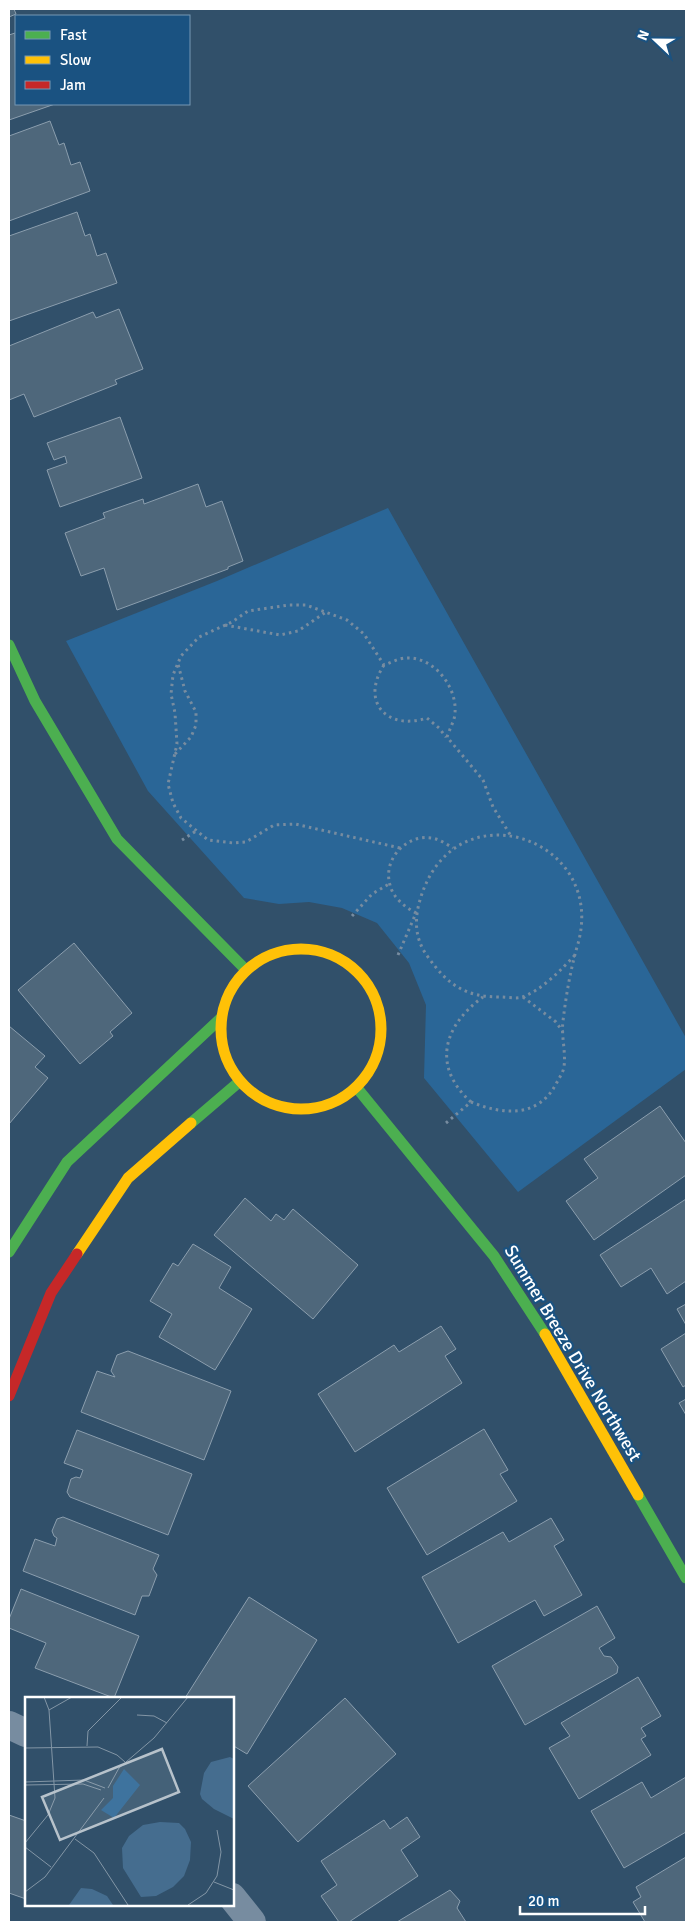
<svg xmlns="http://www.w3.org/2000/svg" width="695" height="1931" font-family="Signika,sans-serif">
<style>
.green{fill:#2a6697}
.building{fill:#4e677b;stroke:#8b9eae}
.lines{fill:none;stroke-linecap:round;stroke-linejoin:round}
.path{stroke:#778ca0;stroke-width:3;stroke-dasharray:2.5 4;stroke-linecap:butt}
.street{stroke:#778ca0;stroke-width:28}
.fast{stroke:#4caf50;stroke-width:11}
.slow{stroke:#ffc107;stroke-width:11}
.jam{stroke:#c62828;stroke-width:11}
.labels{text-anchor:middle;stroke-width:4.5;stroke-linejoin:round;paint-order:stroke}
.street-label{font-size:18px;fill:#fff;stroke:#1a5281}
.inset-road{fill:none;stroke:#8396a6;stroke-width:1}
.view{fill:#b7c2cb;fill-opacity:0.15;stroke:#b7c2cb;stroke-width:2.5}
.inset-edge{fill:none;stroke:#fff;stroke-width:2.5}
</style>
<rect width="100%" height="100%" fill="#31506a"/>
<!-- green -->
<path class="green" d="M388,508L686,1038V1069L518,1192L424,1078L426,1005L409,963L377,923L342,908L309,902L279,904L244,898L148,791L66,641L217,581Z"/>
<!-- building -->
<g class="building">
<path d="M9,9H14L16,14L9,17Z"/>
<path d="M15,33L16,104H55L9,120V35Z"/>
<path d="M50,121L59,145L64,143L71,165L80,162L90,191L9,221V136Z"/>
<path d="M77,212L85,236L90,234L97,256L106,253L117,283L9,321V236Z"/>
<path d="M119,309L143,369L115,380L117,384L34,417L24,394L9,400V346L93,312L96,318Z"/>
<path d="M120,417L142,478L60,507L47,470L67,463L65,456L54,460L47,443Z"/>
<path d="M198,484L206,507L222,501L243,561L228,567V569L117,610L104,568L81,576L65,533L105,518L103,513L143,499L144,504Z"/>
<path d="M74,943L132,1013L110,1032L113,1036L80,1064L18,990Z"/>
<path d="M9,1026L45,1056L35,1067L48,1078L9,1124Z"/>
<path d="M660,1106L686,1143V1175L594,1240L566,1201L598,1178L584,1159Z"/>
<path d="M245,1198L271,1221L276,1214L284,1220L293,1209L358,1265L313,1319L214,1235Z"/>
<path d="M686,1199V1281L667,1294L651,1268L621,1287L600,1255Z"/>
<path d="M193,1244L231,1267L219,1288L252,1309L215,1370L159,1337L172,1314L150,1301L173,1263L178,1266Z"/>
<path d="M686,1304V1325L677,1309Z"/>
<path d="M441,1326L456,1349L445,1356L462,1383L355,1452L318,1394L394,1345L399,1352Z"/>
<path d="M686,1333V1385L683,1387L661,1349Z"/>
<path d="M128,1351L231,1391L204,1460L81,1412L97,1371L115,1377L111,1371L117,1355Z"/>
<path d="M686,1399V1415L679,1403Z"/>
<path d="M484,1429L508,1470L500,1474L517,1501L427,1555L387,1488Z"/>
<path d="M77,1430L192,1474L168,1535L70,1497L67,1492L71,1479L76,1477L80,1478L83,1470L64,1463Z"/>
<path d="M63,1517L159,1555L153,1569L157,1575L149,1596H142L135,1615L23,1571L35,1539L55,1546L57,1538L54,1536L52,1531L57,1519Z"/>
<path d="M551,1518L564,1540L554,1546L582,1595L544,1616L535,1600L458,1643L422,1577L503,1532L509,1542Z"/>
<path d="M21,1589L139,1636L114,1698L35,1668L46,1643L9,1628V1619Z"/>
<path d="M249,1597L317,1640L247,1754L232,1745V1698H185Z"/>
<path d="M597,1606L615,1638L599,1648L604,1656L611,1657L618,1667L617,1673L525,1725L492,1666Z"/>
<path d="M638,1677L661,1716L641,1728L646,1736L641,1739L651,1755L579,1799L549,1748L570,1736L561,1723Z"/>
<path d="M345,1698L396,1754L298,1842L248,1786Z"/>
<path d="M686,1777V1832L624,1868L591,1811L642,1782L651,1798Z"/>
<path d="M9,1815L26,1821V1899L9,1893Z"/>
<path d="M407,1817L420,1837L401,1850L418,1876L349,1922H339L321,1896L337,1885L321,1861L384,1820L390,1829Z"/>
<path d="M686,1857V1922H645L633,1902L641,1897L636,1887Z"/>
<path d="M450,1890L460,1901L457,1908L466,1922H397Z"/>
</g>
<g class="lines">
<!-- path -->
<g class="path">
<path d="M225,625L280,635L298,631L326,612"/>
<path d="M384,665C360,702 387,731 427,718L439,728L446,737"/>
<path d="M175,754L191,737L196,725V712L185,691L178,664"/>
<path d="M182,840L196,831"/>
<path d="M400,848L295,824L274,825L246,842L233,843L208,840L181,818L173,803L168,784L177,744L175,713L171,694L173,675L181,656L199,637L232,622L248,611L289,605H306L347,620L364,634L384,665C390,663 399,658 406,658C435,656 461,691 454,719C452,725 449,731 447,737L483,780L493,807L511,836"/>
<path d="M352,916L372,894L389,884"/>
<path d="M398,955L416,913C405,907 393,898 390,885C382,858 409,831 436,839C442,841 448,845 453,848"/>
<path d="M523,997L556,1022L563,1032"/>
<path d="M471,1102C431,1066 444,1025 483,997"/>
<path d="M446,1123L471,1102C503,1115 538,1118 556,1084C559,1078 563,1073 564,1067C566,1051 561,1036 563,1021C566,996 570,972 577,947C611,838 453,784 420,900C414,920 415,940 428,957C448,985 465,997 500,997C507,997 516,999 522,997C541,991 562,969 575,955"/>
</g>
<!-- street -->
<g class="street">
<path d="M9,1725L26,1733"/>
<path d="M232,1897L252,1922"/>
</g>
<!-- fast -->
<g class="fast">
<path d="M9,645L35,701L117,839L246,970"/>
<path d="M357,1088L494,1256L545,1334"/>
<path d="M191,1123L239,1082"/>
<path d="M9,1252L67,1162L221,1018"/>
<path d="M638,1495L686,1578"/>
</g>
<!-- slow -->
<g class="slow">
<circle cx="301" cy="1029" r="80"/>
<path d="M77,1254L128,1178L191,1123"/>
<path d="M545,1334L638,1495"/>
</g>
<!-- jam -->
<path class="jam" d="M9,1396L51,1293L77,1254"/>
</g>
<g class="labels">
<!-- street labels -->
<g class="street-label">
<text transform="translate(573 1353) rotate(59)" y="6">Summer Breeze Drive Northwest</text>
</g>
</g>
<!-- overview -->
<g transform="translate(25 1697)">
<rect width="209" height="209" fill="#31506a"/>
<path d="M99,72L115,88L89,121L76,113L88,101V89Z" fill="#2a6697"/>
<path d="M205,60L209,62V122L189,112L177,102L175,97L179,76L186,65ZM135,125L154,126L160,132L166,145L165,163L159,179L148,190L131,199L116,200L98,171L97,151L104,139L118,128ZM56,191L67,192L82,199L88,208H44Z" fill="#456d8f"/>
<path class="inset-road" d="M24,13L47,0M112,18L129,19L142,26M62,49L63,34L97,0M0,51L73,50L92,58L100,65M0,85L59,83L80,91M0,88L58,87L76,93M83,91L94,71L129,41L163,0M50,142L69,156L103,208M0,146L23,118L30,101L24,13L19,0M0,150L26,170M189,185L209,193M0,195L20,180L79,101M163,208L181,196L192,179L196,155L192,133"/>
<path class="view" d="M137,52L154,95L35,143L17,100Z"/>
<rect width="209" height="209" class="inset-edge"/>
</g>
<!-- border -->
<rect width="695" height="1931" fill="none" stroke="#ffffff" stroke-width="20"/>
<!-- legend -->
<rect x="15" y="15" width="175" height="90" fill="#1a5281" stroke="#7697b3"/>
<rect x="25" y="31" width="25" height="8" fill="#4caf50" stroke="#7697b3"/>
<text x="60" y="40" font-size="15" fill="#ffffff">Fast</text>
<rect x="25" y="56" width="25" height="8" fill="#ffc107" stroke="#7697b3"/>
<text x="60" y="65" font-size="15" fill="#ffffff">Slow</text>
<rect x="25" y="81" width="25" height="8" fill="#c62828" stroke="#7697b3"/>
<text x="60" y="90" font-size="15" fill="#ffffff">Jam</text>
<!-- north arrow -->
<g transform="translate(655 40) rotate(292)" stroke="#1a5281" stroke-width="4" paint-order="stroke">
<path d="M0-4L9 19L0 12L-9 19Z" fill="#ffffff"/>
<text y="-8" font-size="14" font-weight="bold" text-anchor="middle" fill="#ffffff">N</text>
</g>
<!-- scale -->
<path d="M520 1906v8h125v-8" fill="none" stroke="#ffffff" stroke-width="2.5"/>
<text x="528" y="1906" font-size="15" fill="#ffffff" stroke="#1a5281" stroke-width="4" paint-order="stroke">20 m</text>
</svg>
